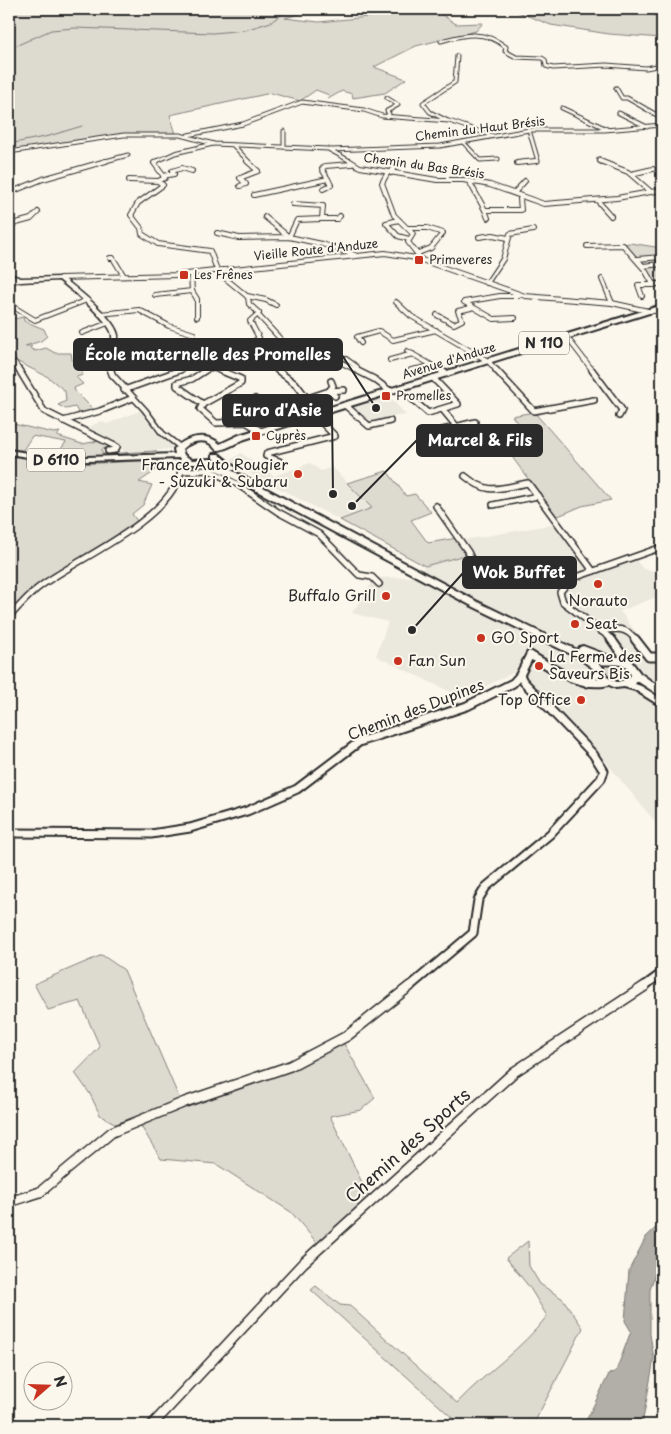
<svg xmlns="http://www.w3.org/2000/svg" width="671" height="1434" font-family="'Playpen Sans',sans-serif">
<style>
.built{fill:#ebe8de}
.green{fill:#dddad0;stroke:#84827e}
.water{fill:#b1afa7;stroke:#7b7a75}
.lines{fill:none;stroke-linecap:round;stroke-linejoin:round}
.stream{stroke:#7b7a75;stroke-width:1}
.street-far4-casing{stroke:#2b2b2b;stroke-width:5}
.street-far3-casing{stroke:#2b2b2b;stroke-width:6}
.street-far2-casing{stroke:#2b2b2b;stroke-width:8}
.street-far1-casing{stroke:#2b2b2b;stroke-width:11}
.street-casing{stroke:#2b2b2b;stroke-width:12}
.secondary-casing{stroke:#2b2b2b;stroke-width:3}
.primary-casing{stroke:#2b2b2b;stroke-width:4}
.street-far4{stroke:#fbf7ec;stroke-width:3}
.street-far3{stroke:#fbf7ec;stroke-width:4}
.street-far2{stroke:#fbf7ec;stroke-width:5}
.street-far1{stroke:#fbf7ec;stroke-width:7}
.street{stroke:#fbf7ec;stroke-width:9}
.secondary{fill:#fbf7ec;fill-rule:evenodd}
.primary{fill:#fbf7ec;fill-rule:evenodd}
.poi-dot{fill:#c8321e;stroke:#fbf7ec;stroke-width:2}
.labels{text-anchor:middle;stroke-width:4;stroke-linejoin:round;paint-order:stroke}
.far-street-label{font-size:12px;fill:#2b2b2b;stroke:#fbf7ec}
.far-poi-label{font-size:12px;fill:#2b2b2b;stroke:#fbf7ec;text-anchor:start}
.shield{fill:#fbf7ec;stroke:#696865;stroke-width:1}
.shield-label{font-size:14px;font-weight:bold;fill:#2b2b2b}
.poi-label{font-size:15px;fill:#2b2b2b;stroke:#fbf7ec;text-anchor:start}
.street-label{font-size:15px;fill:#2b2b2b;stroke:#fbf7ec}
.near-street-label{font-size:18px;fill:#2b2b2b;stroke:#fbf7ec}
.leader{fill:none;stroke:#2b2b2b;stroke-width:2}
.callout-dot{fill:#2b2b2b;stroke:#fbf7ec;stroke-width:2}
.callout{fill:#2b2b2b;stroke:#2b2b2b;stroke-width:2}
.callout-label{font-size:16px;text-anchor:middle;font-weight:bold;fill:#fff}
</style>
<rect width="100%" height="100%" fill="#fbf7ec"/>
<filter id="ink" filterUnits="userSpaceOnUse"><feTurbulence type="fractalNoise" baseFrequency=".02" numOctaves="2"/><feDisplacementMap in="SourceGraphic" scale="10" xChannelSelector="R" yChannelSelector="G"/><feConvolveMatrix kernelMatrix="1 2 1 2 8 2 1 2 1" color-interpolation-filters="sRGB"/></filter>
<g filter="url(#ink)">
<!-- built -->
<g class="built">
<path d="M388,395L406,415L379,419L380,421L370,423L352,408Z"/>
<path d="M142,410L146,413L143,415L158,436L174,444L171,449L125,453L119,445L85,429L101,421L107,424Z"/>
<path d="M241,453L274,476L310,463L321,471L332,467L373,508L340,520L245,471L230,461Z"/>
<path d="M555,524L593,573L635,559L643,569L662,572V595L620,611L652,654H662V830L600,755L518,670L463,698L376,656L388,622L352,613L375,578L415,577L425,566L470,554L464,541L469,539Z"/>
</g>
<!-- green -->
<g class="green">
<path d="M9,9H315L285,18L319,22L435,10L456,24L483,23L476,31L416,46L374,67L406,79L385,93L353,98L352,94L342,91L328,99L329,95L316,90L300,101L271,93L170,115L176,134H130L9,151Z"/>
<path d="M510,9H662V11L643,12L662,18V38L609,34L551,25Z"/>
<path d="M630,243L662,248V281L655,283L650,274L623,244Z"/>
<path d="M23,317L24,321L44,329L47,336L41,341L25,346H32L30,348L35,351L46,348L55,353H71L73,364L78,363L83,375L76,377L83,384L74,388L75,391L94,410L100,408L79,414L75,407L66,409L58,405L66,401L65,391L48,377L16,361L14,354L9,351V320Z"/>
<path d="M534,412L611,500L582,506L556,517L502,443L506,442L495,428L500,426L511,440L528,436L512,416Z"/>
<path d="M9,423L54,433L60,432L57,436L82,444L104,440L113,448L102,449V454L157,451L102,456L55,457L66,442L32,436L23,450L9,449Z"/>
<path d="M9,455L79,464L158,460L155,471L139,482L152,485L143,505L132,514L137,521L95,553L40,584L9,613Z"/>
<path d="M387,471L406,496L415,494L431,512L411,520L428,543L457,538L465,555L425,566L340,520L372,508L347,483Z"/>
<path d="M613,663L625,666L631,674L629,680L622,683L609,681L601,670L605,665Z"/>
<path d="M102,955L124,970L180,1100L116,1124L100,1115L90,1094L75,1073L100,1047L80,1001L48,1010L34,984Z"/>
<path d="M343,1042L375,1098L361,1110L330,1116L369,1197L318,1244L291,1212L216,1164L161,1159L139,1123C207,1099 279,1078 343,1042Z"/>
<path d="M528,1241L529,1266L540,1284L563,1299L583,1328L533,1425H454L457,1422L311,1290L316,1286L340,1305L350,1306L457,1403C486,1372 522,1349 547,1316L530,1288L506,1258Z"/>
</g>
<!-- water -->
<path class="water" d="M662,1222V1251L650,1290V1334L654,1359L642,1425H584L609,1374L616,1371L631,1331L625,1321L629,1270L646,1237Z"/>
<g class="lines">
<!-- stream -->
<g class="stream">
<path d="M9,49L51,30L75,28L213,33L245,30L271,22L289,9"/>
<path d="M9,144L49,136L82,126"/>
</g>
<defs>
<g id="street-far4">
<path d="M660,16L662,17"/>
<path d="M441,41C466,34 484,30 506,47L505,51L516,57L542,58L545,60L546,66L553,68L606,65L646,68L662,65"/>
<path d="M662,87L660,88L662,89"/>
<path d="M616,88L622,98H627L662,118"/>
<path d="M662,95L659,99L662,101"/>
<path d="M387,98L398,105L387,111L389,114L387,116"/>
<path d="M562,108L607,129"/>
<path d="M619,113L647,127"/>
<path d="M446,120L430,112L423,103L455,82L457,56"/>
<path d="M284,131V147"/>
<path d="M188,135L243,124L302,102L364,110L382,116L449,121L493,136"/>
<path d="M463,142L480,160L498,159"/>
<path d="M233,145L249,162"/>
<path d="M331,150L440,146L529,130H605L662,125"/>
<path d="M9,152L124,135H180L214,144L328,149L352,162"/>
<path d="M599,159L601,162"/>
<path d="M102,162L128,155"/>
<path d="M155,162L175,153L213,144"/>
<path d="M522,162L538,161L529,130"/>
</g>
<g id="street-far3">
<path d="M157,161L154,163L165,178L158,181"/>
<path d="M350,161L360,167L437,180H463L490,185L544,204L617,198L662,190"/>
<path d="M600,161L628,172L650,191"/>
<path d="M517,163L536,161"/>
<path d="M388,172L382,183L394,215L413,234L408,242L421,259"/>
<path d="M391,173L397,162"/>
<path d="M631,174L653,169"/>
<path d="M163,176L174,174L172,171L182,168L192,171"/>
<path d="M129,180L158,181L163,185L138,203L131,215L141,228L142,234L158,244L210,251L217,270"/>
<path d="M469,181L485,210H521L520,199L522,197"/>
<path d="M240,186L246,184L240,178L258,171L247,161"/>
<path d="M323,189L331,185L328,179"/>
<path d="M9,193L43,179L106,161"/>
<path d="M514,193L525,181"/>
<path d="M254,195L328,179L322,169L325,166L352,164"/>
<path d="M597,200L611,216"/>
<path d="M485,210L488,218"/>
<path d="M265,217L289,237L297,220L322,219L323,206L293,204"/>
<path d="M322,219H337L340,216"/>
<path d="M399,220L386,223L398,236L409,239"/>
<path d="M9,225L31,219L38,212"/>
<path d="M408,228H427L443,233L431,248L418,253"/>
<path d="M217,233L239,238L289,237L322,244L355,255"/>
<path d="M479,237L493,235L508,238"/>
<path d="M587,246L623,245L645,270L653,284H662"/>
<path d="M662,257L637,259L643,266L662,264"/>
<path d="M110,258H113L124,276"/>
<path d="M222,270L225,278L248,297L249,304L259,313L250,321L259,338L246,346L279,371"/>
<path d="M60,278L177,275L385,253L416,258L525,296L612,303L648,311H662"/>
<path d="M602,279L612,303"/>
<path d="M9,281L21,280"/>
<path d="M487,283L503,259L510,234L533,230"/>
<path d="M192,291L197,299V317"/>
<path d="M155,295L192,291L191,274"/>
<path d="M247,296L266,300L276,305"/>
<path d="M642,296L638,285H655"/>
<path d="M12,299V306L35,320L87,300"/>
<path d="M396,302L411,316L488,361L497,371"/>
<path d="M100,314L139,310L169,326L194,334"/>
<path d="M258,315L284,343"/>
<path d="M437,315L454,324L462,320L458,311L471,308"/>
<path d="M515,318L494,319L464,302L500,296H518"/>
<path d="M82,333L108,323"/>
<path d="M566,336L593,371"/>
<path d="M361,343L357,337L379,331L393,340L436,330"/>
<path d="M407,351L442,371"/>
<path d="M346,359L357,367"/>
<path d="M390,360L413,354"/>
<path d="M15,363L19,371"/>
<path d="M342,363L358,371"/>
<path d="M411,370L433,366"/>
<path d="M177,371L183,369"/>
<path d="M204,371L209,368L222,371"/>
</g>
<g id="street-far2">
<path d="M19,370L44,411L117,447L115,450L108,451"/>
<path d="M277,370L297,385L312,405L323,413"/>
<path d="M356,370L374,379L390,391"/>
<path d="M440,370L447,374"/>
<path d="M496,370L534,411L594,400"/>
<path d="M592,370L622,410L619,416"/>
<path d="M331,381L333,386L329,391L335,396"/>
<path d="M124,390L180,370"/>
<path d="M308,398L329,391L344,390"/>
<path d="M411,398L428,413L458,404L433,378"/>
<path d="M203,404L200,409L216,423L246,422L261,431"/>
<path d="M203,404L177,386V383L192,379L206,370"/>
<path d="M203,404L241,383V379L219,370"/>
<path d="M345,405L369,426L390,421"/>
<path d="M443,410L457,427"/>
<path d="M63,421L100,411L133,398"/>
<path d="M226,421L255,399"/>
<path d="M439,431L475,422"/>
<path d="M279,461L266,456L267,453L335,436L314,415"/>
<path d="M182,471L209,470L237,484L278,512L319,534L359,575L372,577L379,584"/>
<path d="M465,476C489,496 499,488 528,483L593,571"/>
<path d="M493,505L538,496"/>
<path d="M436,506L468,552L480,578C510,587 540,575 571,579"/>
<path d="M9,617C20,606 29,594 42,585C81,557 160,524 179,478C181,472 182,465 183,459"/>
<path d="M601,631C617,628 626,627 636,640"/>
<path d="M613,640L563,602L560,592L571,579L662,547"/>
</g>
<g id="street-far1">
<path d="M611,639L628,663"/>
<path d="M635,639L649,657H662"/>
<path d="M587,683L598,673"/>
<path d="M9,833L151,834L190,828L247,811L297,789L359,742L467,706L513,683L520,675L530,655C554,669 577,687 606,682"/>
<path d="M409,987L473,933L478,900L486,887L550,834L601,779L604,771L593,754L523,681L520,675"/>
<path d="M643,987L662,973"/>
</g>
<g id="street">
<path d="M9,1202L40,1192L112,1132L185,1102L290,1066L347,1036L410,986"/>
<path d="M152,1425L303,1263L514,1072L645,986"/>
</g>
<path id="secondary" d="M9,274L21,278L62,277C76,288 115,318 118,335C119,344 113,353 110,361L115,374L147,409L164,432L182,446V448H178L160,434L143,411L110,376L104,361C107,353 113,344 112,335C110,320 71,290 59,280L21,282L9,278Z"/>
<g id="primary">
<path d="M662,305V309L245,439C240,441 223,451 218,450C215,450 214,447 212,445C203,438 190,442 182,449L184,455L192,460L211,459V462L233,471L476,601L579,651L578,649L580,647L583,646L612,657H619L631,661L640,673L662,689V697L637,681L635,684L641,686L662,699V707L635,690L624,687L616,688L600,681L595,670L579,658L470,605L227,475L201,464H188L179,458L58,462L9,454V450L58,458L175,454L174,449C186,436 207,432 220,444L239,435ZM583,653L600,660L599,662L601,664C613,666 625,660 631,675L628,679L617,682L607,677L602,666Z"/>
<path d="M213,454H219L236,468L235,470H229L213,458Z"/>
</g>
</defs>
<!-- street-far4 casing -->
<use href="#street-far4" class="street-far4-casing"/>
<!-- street-far3 casing -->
<use href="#street-far3" class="street-far3-casing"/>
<!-- street-far2 casing -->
<use href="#street-far2" class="street-far2-casing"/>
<!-- street-far1 casing -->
<use href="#street-far1" class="street-far1-casing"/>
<!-- street casing -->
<use href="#street" class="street-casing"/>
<!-- secondary casing -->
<use href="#secondary" class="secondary-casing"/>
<!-- primary casing -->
<use href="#primary" class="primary-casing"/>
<!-- street-far4 -->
<use href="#street-far4" class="street-far4"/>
<!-- street-far3 -->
<use href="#street-far3" class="street-far3"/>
<!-- street-far2 -->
<use href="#street-far2" class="street-far2"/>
<!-- street-far1 -->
<use href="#street-far1" class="street-far1"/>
<!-- street -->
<use href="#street" class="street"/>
<!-- secondary -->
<use href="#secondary" class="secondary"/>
<!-- primary -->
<use href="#primary" class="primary"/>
</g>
</g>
<!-- markers -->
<g class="poi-dot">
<rect x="414" y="255" width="10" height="10" rx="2.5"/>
<rect x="179" y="270" width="10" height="10" rx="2.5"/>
<rect x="381" y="391" width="10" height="10" rx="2.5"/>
<rect x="251" y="431" width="10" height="10" rx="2.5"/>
<circle cx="298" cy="474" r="5"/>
<circle cx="598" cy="584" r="5"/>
<circle cx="386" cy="596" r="5"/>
<circle cx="575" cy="624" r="5"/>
<circle cx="481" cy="638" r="5"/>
<circle cx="398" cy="661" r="5"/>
<circle cx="539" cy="666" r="5"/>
<circle cx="581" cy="700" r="5"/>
</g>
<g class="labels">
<!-- far-street labels -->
<g class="far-street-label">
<text transform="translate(480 129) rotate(-7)" y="4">Chemin du Haut Brésis</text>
<text transform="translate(424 166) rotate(8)" y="4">Chemin du Bas Brésis</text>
<text transform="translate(316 250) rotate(-6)" y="4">Vieille Route d'Anduze</text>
<text transform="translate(449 361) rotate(-17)" y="4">Avenue d'Anduze</text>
</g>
<!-- far-poi labels -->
<g class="far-poi-label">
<text x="429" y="264">Primeveres</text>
<text x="194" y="279">Les Frênes</text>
<text x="396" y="400">Promelles</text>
<text x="266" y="440">Cyprès</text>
</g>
<!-- shield labels -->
<g class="shield">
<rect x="519" y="331.5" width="50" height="23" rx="4"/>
<rect x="27" y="448.5" width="58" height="23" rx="4"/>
</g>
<g class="shield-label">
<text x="544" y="348">N 110</text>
<text x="56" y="465">D 6110</text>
</g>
<!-- poi labels -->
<g class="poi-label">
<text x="288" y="470" text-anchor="end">France Auto Rougier<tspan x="288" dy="17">- Suzuki &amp; Subaru</tspan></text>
<text x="376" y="601" text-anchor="end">Buffalo Grill</text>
<text x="598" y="606" text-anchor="middle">Norauto</text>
<text x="585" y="629">Seat</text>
<text x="491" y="643">GO Sport</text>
<text x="549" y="662">La Ferme des<tspan x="549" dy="17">Saveurs Bis</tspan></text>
<text x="408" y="666">Fan Sun</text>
<text x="571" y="705" text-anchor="end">Top Office</text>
</g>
<!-- street labels -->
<g class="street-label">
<text transform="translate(416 710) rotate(-21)" y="5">Chemin des Dupines</text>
</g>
<!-- near-street labels -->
<g class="near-street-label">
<text transform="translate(408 1146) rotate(-42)" y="6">Chemin des Sports</text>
</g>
</g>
<!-- callouts -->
<path class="leader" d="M376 408L342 355M333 494L332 410M352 506L417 440M412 630L463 573"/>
<g class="callout-dot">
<circle cx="376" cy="408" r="5"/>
<circle cx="333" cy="494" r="5"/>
<circle cx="352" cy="506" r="5"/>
<circle cx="412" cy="630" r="5"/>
</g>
<g class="callout">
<rect x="74" y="339" width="268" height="31" rx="5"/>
<rect x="223" y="395" width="109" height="31" rx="5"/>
<rect x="417" y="425" width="125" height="31" rx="5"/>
<rect x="463" y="557" width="113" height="31" rx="5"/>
</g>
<g class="callout-label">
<text x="208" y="360">École maternelle des Promelles</text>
<text x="277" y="416">Euro d'Asie</text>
<text x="480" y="446">Marcel &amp; Fils</text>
<text x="519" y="578">Wok Buffet</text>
</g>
<!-- margin -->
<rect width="671" height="1434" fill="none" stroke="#fbf7ec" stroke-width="30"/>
<rect x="15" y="15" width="641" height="1404" fill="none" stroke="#2b2b2b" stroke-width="2" filter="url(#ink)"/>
<!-- north arrow -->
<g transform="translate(48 1386) rotate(70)"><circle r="24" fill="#fbf7ec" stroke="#a8a59f"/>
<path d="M0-4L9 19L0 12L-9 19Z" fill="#c8321e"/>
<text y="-8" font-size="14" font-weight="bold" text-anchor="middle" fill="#2b2b2b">N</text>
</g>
</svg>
